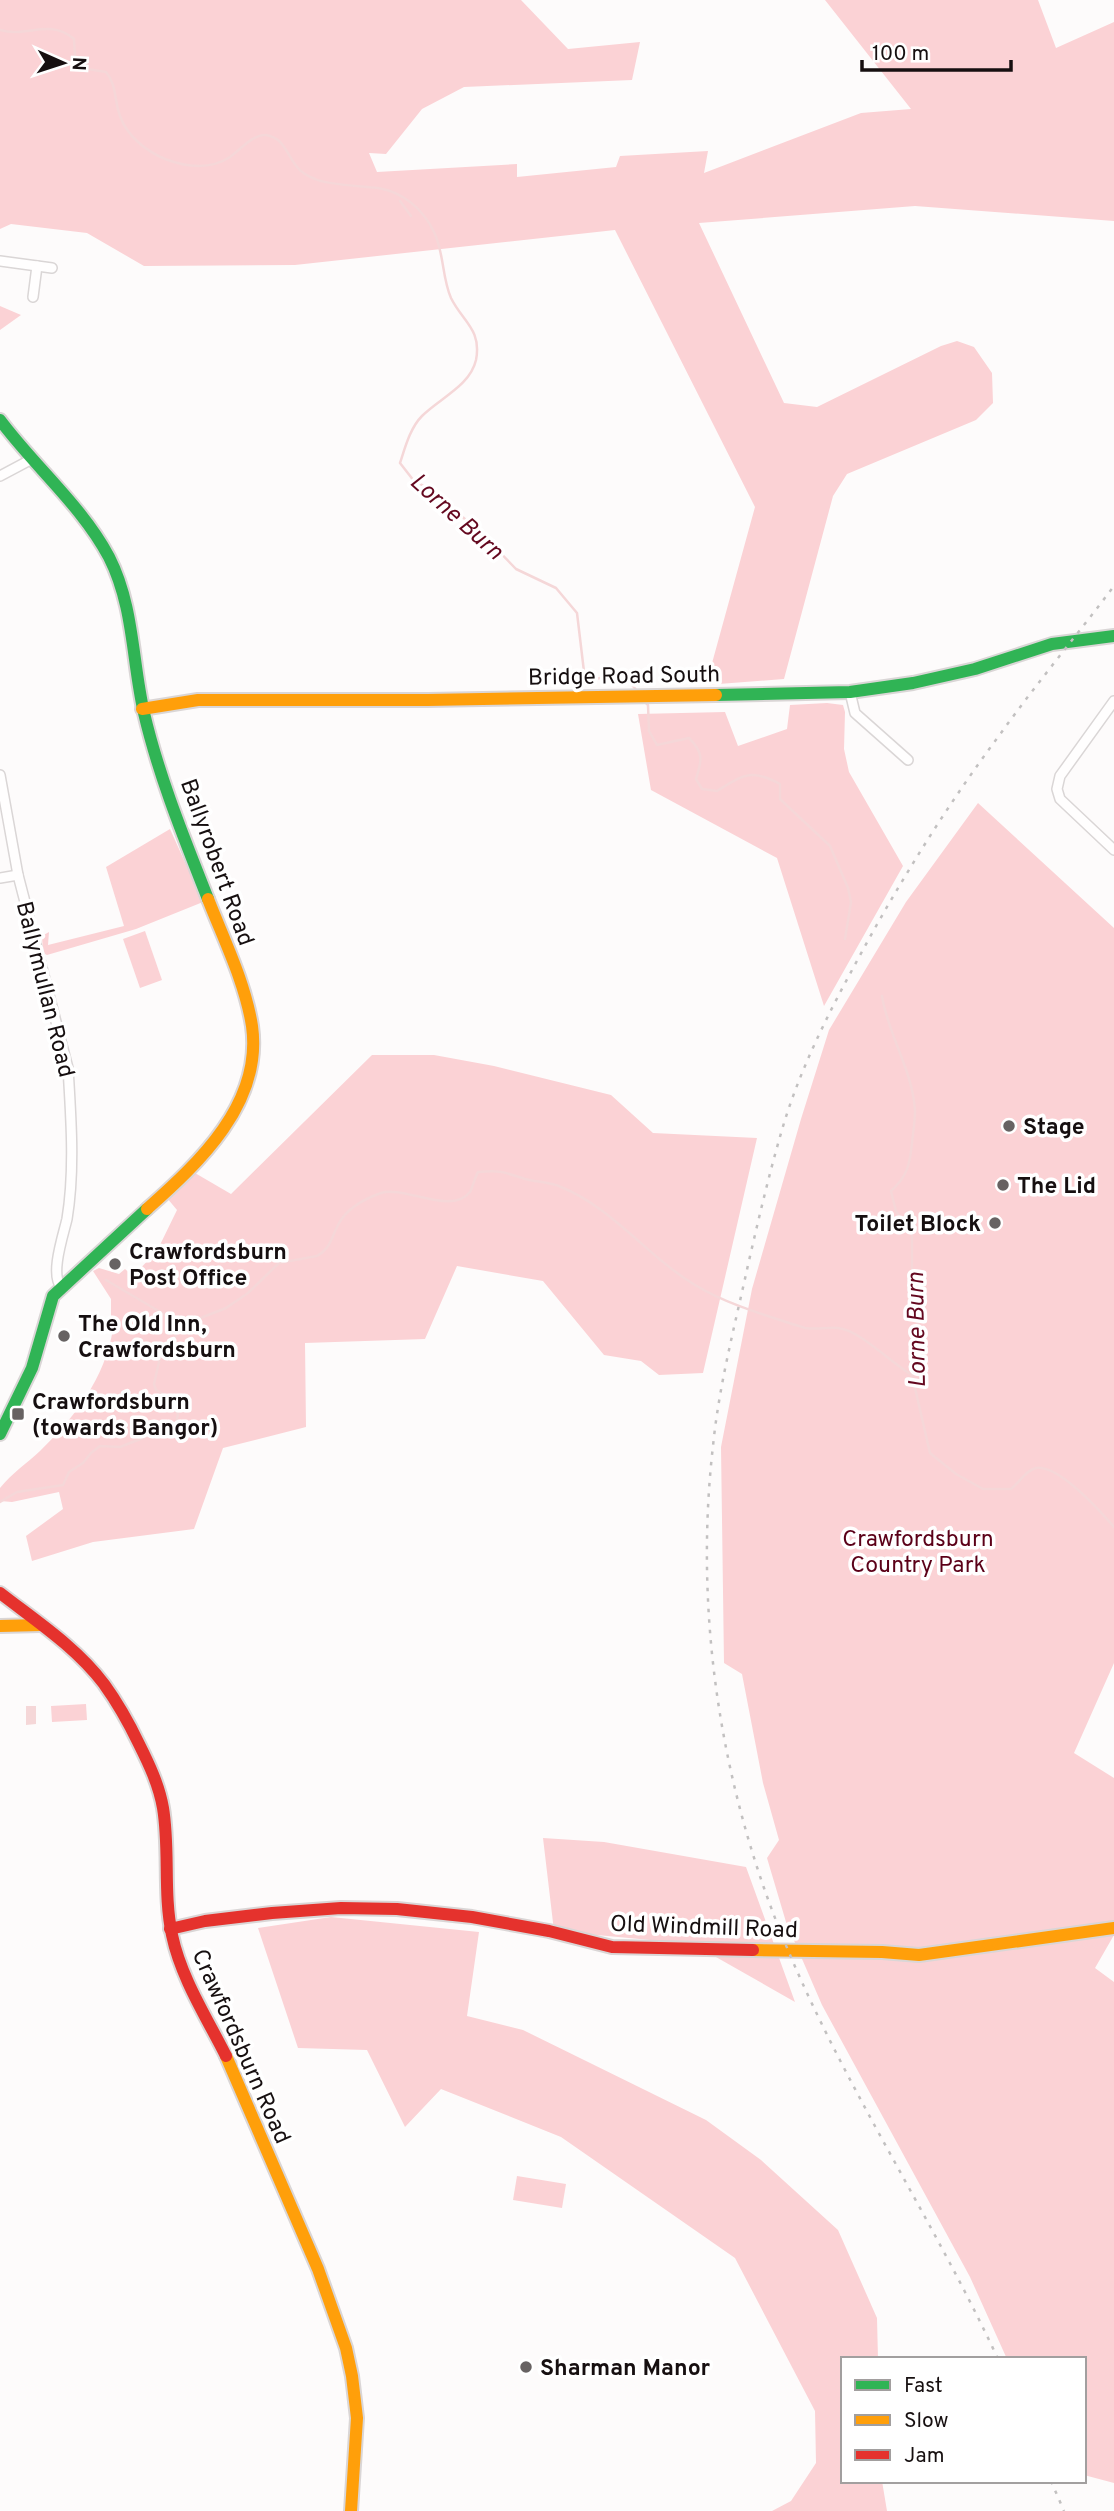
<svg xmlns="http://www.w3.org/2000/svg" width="1114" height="2511" font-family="Overpass,sans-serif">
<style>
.green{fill:#fbd2d5}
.water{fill:#f5d7d8}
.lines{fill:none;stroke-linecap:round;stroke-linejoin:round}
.stream{stroke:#f5d7d8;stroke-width:2.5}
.street-casing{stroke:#dad6d6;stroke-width:12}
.fast-casing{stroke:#dad6d6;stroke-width:16}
.slow-casing{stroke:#dad6d6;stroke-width:16}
.jam-casing{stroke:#dad6d6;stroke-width:16}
.street{stroke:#fffefe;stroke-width:9}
.fast{stroke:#30b455;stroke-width:12}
.slow{stroke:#ff9f0a;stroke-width:12}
.jam{stroke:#e5322d;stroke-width:12}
.rail{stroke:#c2c0c0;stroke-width:2.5;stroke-dasharray:3.5 7;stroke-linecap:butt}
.poi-dot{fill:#676262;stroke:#fff;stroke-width:2.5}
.labels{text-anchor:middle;stroke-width:7;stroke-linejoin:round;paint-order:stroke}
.street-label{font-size:23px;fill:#160f10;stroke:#fff}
.poi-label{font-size:23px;font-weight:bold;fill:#160f10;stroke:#fff;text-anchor:start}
.park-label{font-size:23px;fill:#5b0018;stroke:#fff}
.water-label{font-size:24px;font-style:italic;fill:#64081f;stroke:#fff}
</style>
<rect width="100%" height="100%" fill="#fdfbfb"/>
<!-- green -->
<g class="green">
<path d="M0,0H521L568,49L640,42L632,80L464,87L422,109L386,154L369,153L377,172L517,164V177L616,167L620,156L708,151L704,173L861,113L911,109L825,0H1038L1056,48L1114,22V221L915,206L699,223L784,403L817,407L941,346L957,341L974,347L992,373L993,403L976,420L847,474L833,496L784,679L706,685L755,507L615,230L295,265L144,266L87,233L11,224L0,229Z"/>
<path d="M0,306L21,315L0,330Z"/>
<path d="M827,703L843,705L845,712L844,749L849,772L903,866L824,1006L777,858L651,790L638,714L725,712L738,746L787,729L790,705Z"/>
<path d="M978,803L1114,928V1663L1074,1753L1114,1778V1935L1095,1968L1114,1982V2483L1084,2475V2359H1007L970,2277L822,2005L786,1922L767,1858L779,1840L763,1783L742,1674L724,1663L721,1447L752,1289L801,1119L829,1030L906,902Z"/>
<path d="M170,829L203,902L136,929L47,955L43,953L42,936L49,932L48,945L124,926L106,867Z"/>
<path d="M145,931L162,980L140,988L123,939Z"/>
<path d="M372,1055H434L494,1066L611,1095L653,1133L757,1138L703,1373L659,1375L641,1361L604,1355L543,1281L457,1266L425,1339L305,1343L306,1427L223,1448L194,1529L93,1542L32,1561L26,1536L63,1509L59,1492L12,1502L0,1501V1488C12,1473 26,1464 40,1451C75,1417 105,1378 113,1329H111V1299L93,1271L99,1268L119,1274L125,1269L133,1276L157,1251L177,1210L167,1198L195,1173L231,1194Z"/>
<path d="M86,1704L87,1720L52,1722L51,1706Z"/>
<path d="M543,1838L604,1842L746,1867L795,2002L693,1944L554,1931Z"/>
<path d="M331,1917L479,1932L467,2016L523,2030L706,2120L761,2160L838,2230L877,2318L878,2359H843V2481H882L887,2511H772L791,2501L816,2463L815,2411L735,2258L561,2137L441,2089L405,2127L367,2050L298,2048L258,1928Z"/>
<path d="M517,2176L566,2184L562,2208L513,2200Z"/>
</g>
<!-- water -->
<path class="water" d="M26,1706H36V1724L26,1725Z"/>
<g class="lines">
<!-- stream -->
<g class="stream">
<path d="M0,30C28,38 49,18 74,39L75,57L81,68L106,72C117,85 114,100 120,116C127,136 146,151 165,159C186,167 210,170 230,157C240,150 253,134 266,135C285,138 287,156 298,168C302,173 310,177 315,179C327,185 363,186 378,188C403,192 423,209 434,232C444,252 442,278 451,298C462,321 482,329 476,360C470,386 440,398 422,416C410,428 405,448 400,463L414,481L434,491L488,540L516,569L556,588L577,613L585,680L624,675L637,691"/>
<path d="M400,201L411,216"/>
<path d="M645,702L648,705L649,731L657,745L689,738C704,753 702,760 696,779L702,789L717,791C743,775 751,768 780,784V799L830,846L848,888L851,902L845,939"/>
<path d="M882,996C888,1035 913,1071 915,1111C915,1121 913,1133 912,1143C910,1164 907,1177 891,1191L896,1211L912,1234V1281L921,1348L912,1375L930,1453L956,1474L983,1489H1011C1019,1483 1026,1470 1036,1468C1059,1465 1100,1511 1114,1527"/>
<path d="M106,1280L184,1326"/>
<path d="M0,1502L17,1492L63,1485L69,1472L83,1463L91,1453L100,1446L120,1447L148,1436L164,1435L171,1431L176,1423L178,1414L167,1396L156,1390L154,1384L161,1353L173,1342L178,1330L198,1319L226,1308L248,1293L279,1263L317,1256C331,1248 331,1238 338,1225C346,1209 364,1199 381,1193C404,1185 451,1216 470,1192C472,1189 475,1177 478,1172C502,1170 503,1172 525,1179C536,1182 550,1182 561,1187C613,1208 648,1257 695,1285C728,1305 768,1316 805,1328C817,1330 826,1327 838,1328C860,1330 892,1364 912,1375"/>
</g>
<defs>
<g id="street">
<path d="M0,261L52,268"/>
<path d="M33,297L37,266"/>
<path d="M0,476L32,459"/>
<path d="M850,692L855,713L908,760"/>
<path d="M1114,701L1060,776L1057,789L1060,799L1114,850"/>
<path d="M0,775L18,875L68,1068C71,1117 75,1171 67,1219C63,1236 50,1274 61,1287"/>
<path d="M0,878L18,875"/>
</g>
<g id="fast">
<path d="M0,420C35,467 82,506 109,557C134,606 132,661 144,713C159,777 184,838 208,899"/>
<path d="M716,695L850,692L913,683L975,669L1052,644L1114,636"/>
<path d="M0,1434L32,1368L53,1296L147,1209"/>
</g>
<g id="slow">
<path d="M142,709L198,700H428L716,695"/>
<path d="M147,1209C199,1163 263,1103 252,1026C245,982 224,940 208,899"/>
<path d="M0,1626L41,1625"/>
<path d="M753,1950L882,1952L919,1955L1114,1928"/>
<path d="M226,2056L318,2269L346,2348L352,2376L357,2418L351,2511"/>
</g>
<g id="jam">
<path d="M0,1593C36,1621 76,1647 104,1684C117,1702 129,1723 139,1744C149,1764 159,1785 163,1808C170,1850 163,1893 172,1935C181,1978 207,2018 226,2056"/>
<path d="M170,1929L205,1921L272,1913L341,1908L397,1909L472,1917L549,1931L612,1947L753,1950"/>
</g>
</defs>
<!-- street casing -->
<use href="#street" class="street-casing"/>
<!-- fast casing -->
<use href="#fast" class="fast-casing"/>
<!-- slow casing -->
<use href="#slow" class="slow-casing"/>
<!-- jam casing -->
<use href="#jam" class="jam-casing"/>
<!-- street -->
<use href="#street" class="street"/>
<!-- fast -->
<use href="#fast" class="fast"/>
<!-- slow -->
<use href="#slow" class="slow"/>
<!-- jam -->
<use href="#jam" class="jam"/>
<!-- rail -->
<g class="rail">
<path d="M998,2359C924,2200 822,2054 764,1888C715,1747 696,1594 713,1446C719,1385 735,1325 748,1265C759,1217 770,1170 784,1123C800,1071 825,1020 851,972C895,889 945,808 1001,733C1037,683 1077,635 1114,586"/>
<path d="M1051,2481L1064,2511"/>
</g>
</g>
<!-- markers -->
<g class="poi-dot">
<circle cx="1009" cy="1126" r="7"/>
<circle cx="1003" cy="1185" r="7"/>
<circle cx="995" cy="1223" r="7"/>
<circle cx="115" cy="1264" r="7"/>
<circle cx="64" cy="1336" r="7"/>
<rect x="11" y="1407" width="14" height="14" rx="3.5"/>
<circle cx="526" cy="2367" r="7"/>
</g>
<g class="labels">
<!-- street labels -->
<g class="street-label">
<text transform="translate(624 675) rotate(-1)" y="8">Bridge Road South</text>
<text transform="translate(218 862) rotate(70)" y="8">Ballyrobert Road</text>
<text transform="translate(46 989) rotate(76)" y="8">Ballymullan Road</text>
<text transform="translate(704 1926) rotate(2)" y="8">Old Windmill Road</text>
<text transform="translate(242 2046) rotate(66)" y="8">Crawfordsburn Road</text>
</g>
<!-- poi labels -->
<g class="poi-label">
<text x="1023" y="1134">Stage</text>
<text x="1017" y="1193">The Lid</text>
<text x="981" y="1231" text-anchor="end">Toilet Block</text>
<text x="129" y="1259">Crawfordsburn<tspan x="129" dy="26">Post Office</tspan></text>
<text x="78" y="1331">The Old Inn,<tspan x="78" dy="26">Crawfordsburn</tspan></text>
<text x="32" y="1409">Crawfordsburn<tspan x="32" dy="26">(towards Bangor)</tspan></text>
<text x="540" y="2375">Sharman Manor</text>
</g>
<!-- park labels -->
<g class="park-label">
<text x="918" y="1546">Crawfordsburn<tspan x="918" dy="26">Country Park</tspan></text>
</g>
<!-- water labels -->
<g class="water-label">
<text transform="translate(457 516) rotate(42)" y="8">Lorne Burn</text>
<text transform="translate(916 1330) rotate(-91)" y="8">Lorne Burn</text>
</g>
</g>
<!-- legend -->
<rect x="841" y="2357" width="245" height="126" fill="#ffffff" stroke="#a29f9f" stroke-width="2"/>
<rect x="855" y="2380" width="35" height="10" fill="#30b455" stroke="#a29f9f" stroke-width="2"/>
<text x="904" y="2392" font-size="21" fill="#160f10">Fast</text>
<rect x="855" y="2415" width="35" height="10" fill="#ff9f0a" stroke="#a29f9f" stroke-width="2"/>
<text x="904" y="2427" font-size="21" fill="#160f10">Slow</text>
<rect x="855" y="2450" width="35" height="10" fill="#e5322d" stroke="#a29f9f" stroke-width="2"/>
<text x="904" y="2462" font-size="21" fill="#160f10">Jam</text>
<!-- north arrow -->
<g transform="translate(63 63) rotate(93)" stroke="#ffffff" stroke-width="5" paint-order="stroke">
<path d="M0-5L12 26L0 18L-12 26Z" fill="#160f10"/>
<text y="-10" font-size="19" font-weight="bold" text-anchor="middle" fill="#160f10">N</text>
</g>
<!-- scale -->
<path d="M862 60v10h149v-10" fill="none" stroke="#160f10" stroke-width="3.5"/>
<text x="872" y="60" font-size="21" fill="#160f10" stroke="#ffffff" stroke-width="5" paint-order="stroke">100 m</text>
</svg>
